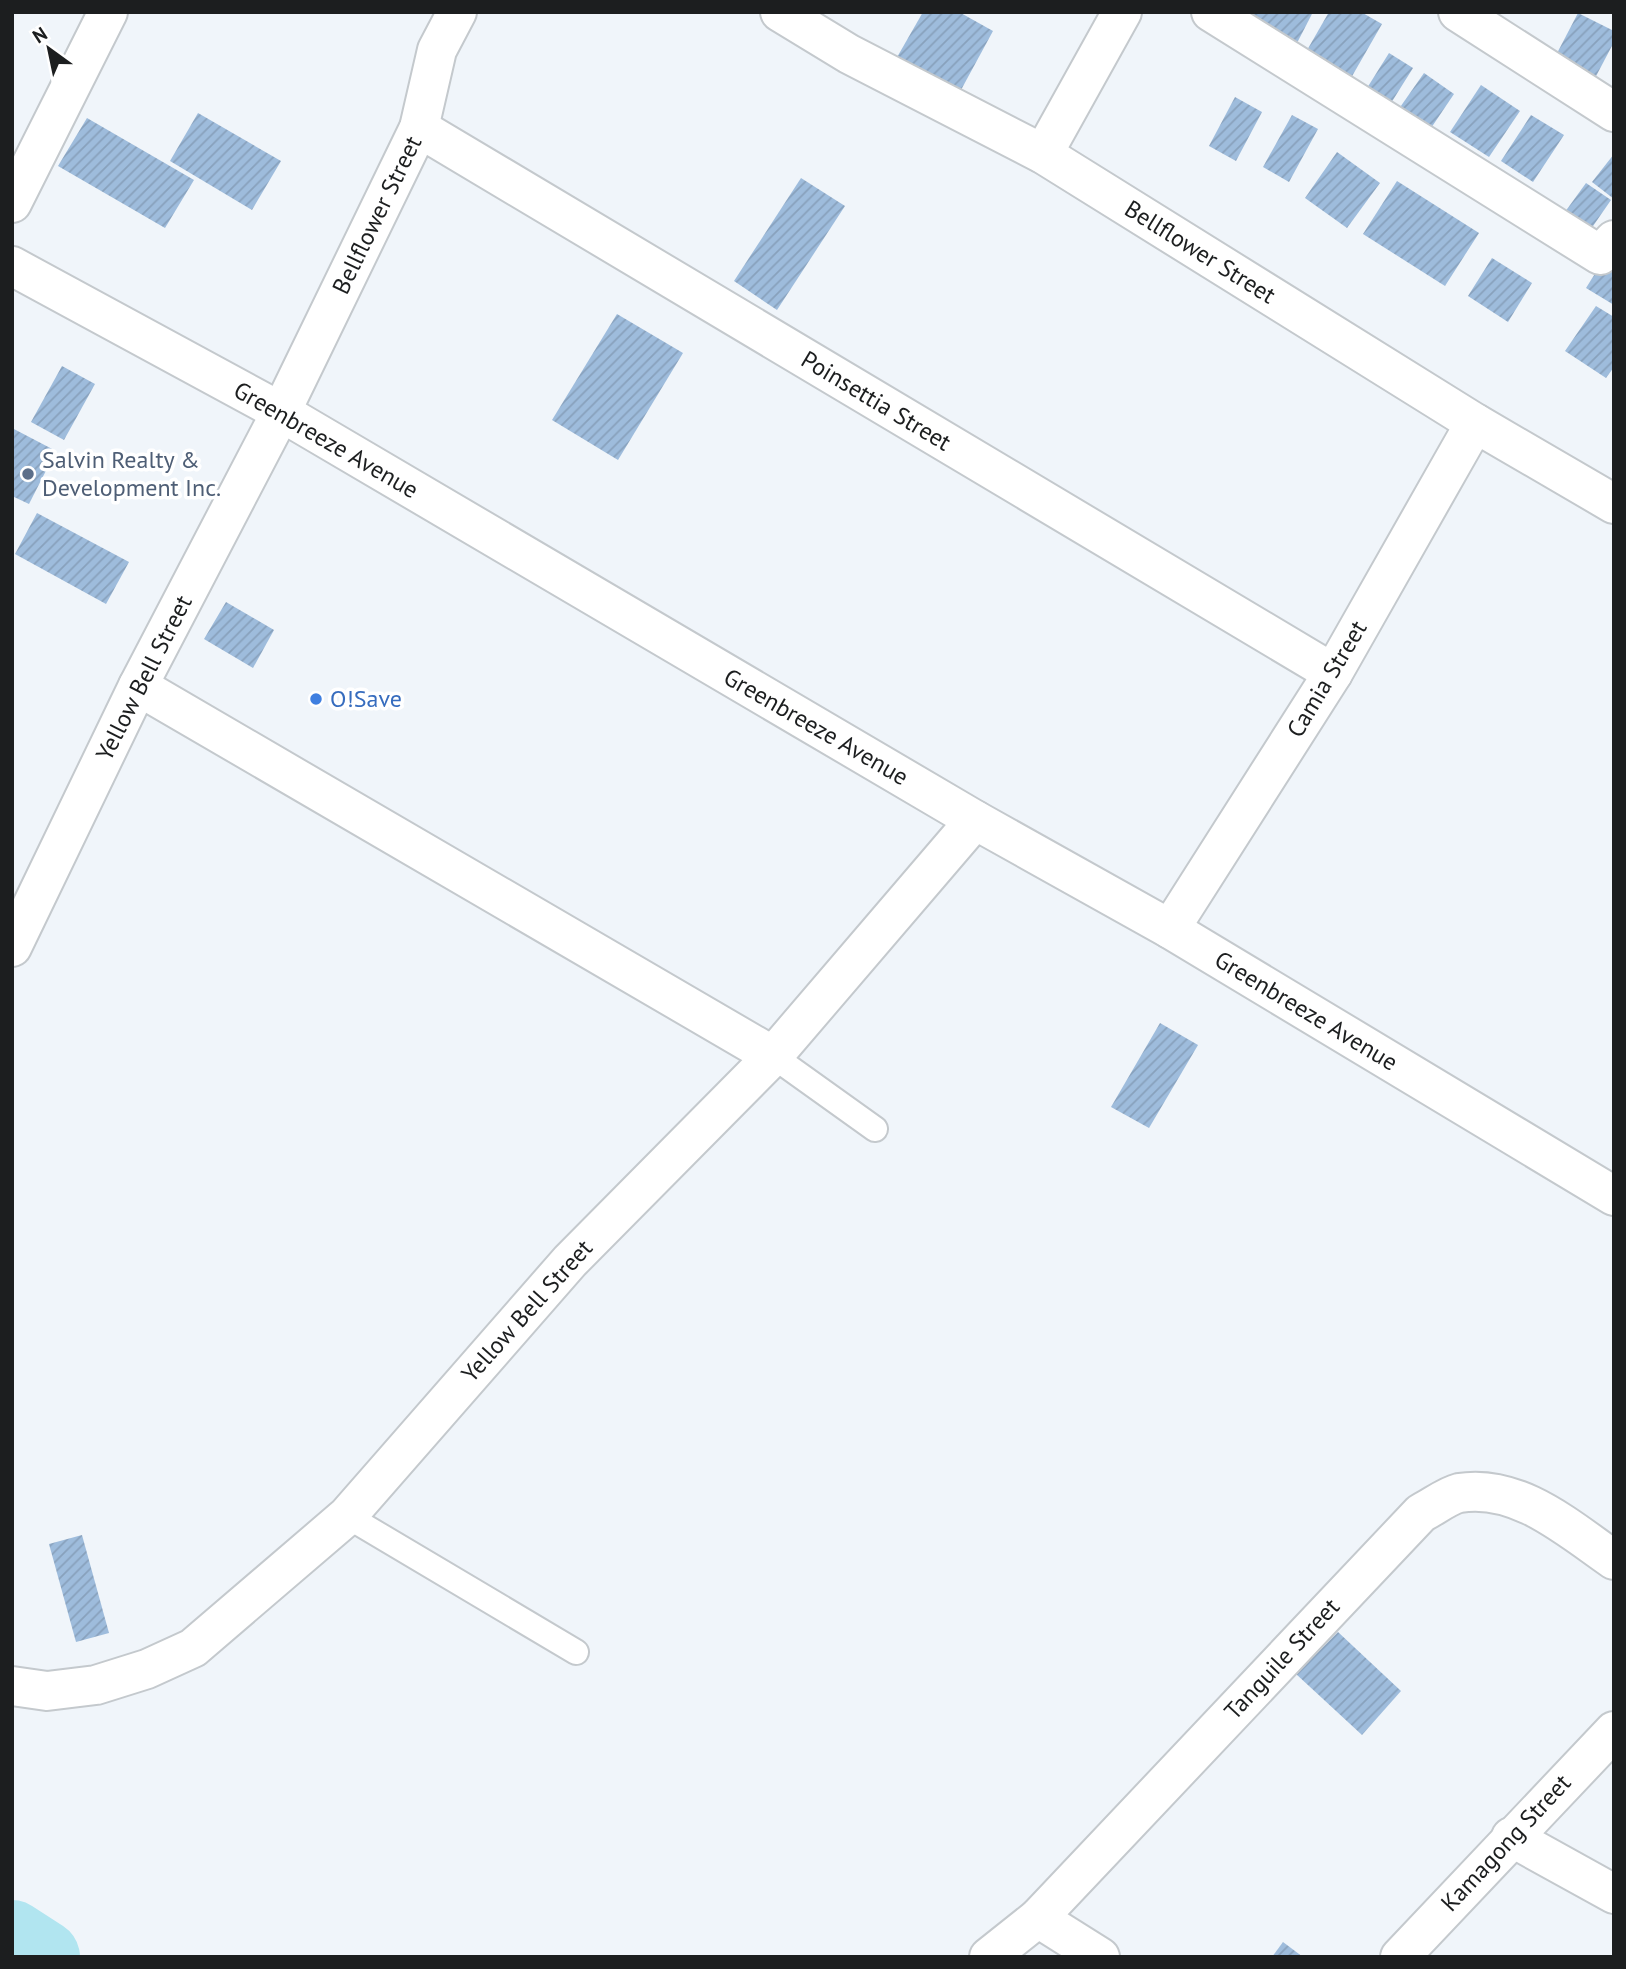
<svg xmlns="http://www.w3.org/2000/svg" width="1626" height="1969" font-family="'PT Sans',sans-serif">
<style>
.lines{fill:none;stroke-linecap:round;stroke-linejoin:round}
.river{stroke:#b1e5f0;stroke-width:74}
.building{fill:url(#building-hatch)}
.lane-casing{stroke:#c4c9cd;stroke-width:28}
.street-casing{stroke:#c4c9cd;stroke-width:42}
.secondary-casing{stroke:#c4c9cd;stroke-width:42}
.lane{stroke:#fff;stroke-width:24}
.street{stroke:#fff;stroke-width:38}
.secondary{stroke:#fff;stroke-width:38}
.service-dot{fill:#5c6f8a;stroke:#fff;stroke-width:2.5}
.shop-dot{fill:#3f7fe0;stroke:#fff;stroke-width:2.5}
.labels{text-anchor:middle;stroke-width:7;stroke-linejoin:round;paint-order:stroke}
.street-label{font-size:24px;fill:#1c1e1f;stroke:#fff}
.service-label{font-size:24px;fill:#4e5e75;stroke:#fff;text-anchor:start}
.shop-label{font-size:24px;fill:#366cbe;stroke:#fff;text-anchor:start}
</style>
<defs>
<pattern id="building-hatch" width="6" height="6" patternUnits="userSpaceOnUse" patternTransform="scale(1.75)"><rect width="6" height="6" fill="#9ebcdc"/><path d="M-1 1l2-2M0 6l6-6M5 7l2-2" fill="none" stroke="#88a1bc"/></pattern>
</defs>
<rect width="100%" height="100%" fill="#f0f5fa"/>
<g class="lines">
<!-- river -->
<path class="river" d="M12,1937L43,1957"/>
</g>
<!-- building -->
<g class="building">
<path d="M923,12H959L993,31L955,101L892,66Z"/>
<path d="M1248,12H1313L1297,43L1246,16Z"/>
<path d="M1329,12H1361L1382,24L1351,78L1306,52Z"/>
<path d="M1578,13L1614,31V42L1594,80L1554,59Z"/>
<path d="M1389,53L1413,68L1386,111L1362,96Z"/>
<path d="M1424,73L1454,94L1427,134L1396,113Z"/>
<path d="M1481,85L1520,111L1489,157L1450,132Z"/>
<path d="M1235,97L1262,112L1236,161L1209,146Z"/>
<path d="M198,113L281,161L252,210L170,161Z"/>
<path d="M1292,115L1318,129L1289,182L1263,167Z"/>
<path d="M1531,115L1564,135L1533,182L1501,161Z"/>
<path d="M87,118L194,180L165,228L58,166Z"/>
<path d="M1337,152L1380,183L1347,228L1305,198Z"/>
<path d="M1614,154V199L1592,182Z"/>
<path d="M801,178L845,206L777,310L734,281Z"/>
<path d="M1397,181L1479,233L1445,286L1363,234Z"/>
<path d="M1586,183L1611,200L1582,242L1557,223Z"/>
<path d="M1608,253L1614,256V305L1586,288Z"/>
<path d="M1492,258L1532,283L1508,322L1468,296Z"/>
<path d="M1596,306L1614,317V367L1606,378L1565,351Z"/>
<path d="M617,314L683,353L618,460L552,420Z"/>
<path d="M62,366L95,384L64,440L31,422Z"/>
<path d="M12,428L56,451L29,504L12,496Z"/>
<path d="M37,513L129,562L106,604L15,554Z"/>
<path d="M226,602L274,630L253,668L204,639Z"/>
<path d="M1160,1023L1198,1045L1149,1128L1111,1107Z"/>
<path d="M82,1535L109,1633L76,1642L49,1544Z"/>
<path d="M1338,1632L1401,1691L1362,1735L1296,1674Z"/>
<path d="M1283,1942L1303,1957H1272Z"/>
</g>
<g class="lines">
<defs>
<g id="lane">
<path d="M773,1056L875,1129"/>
<path d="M347,1516L576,1652"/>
</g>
<g id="street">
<path d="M780,12L849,54L1043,154L1475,423L1614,504"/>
<path d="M1211,12L1600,255L1614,240"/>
<path d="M1458,12L1614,112"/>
<path d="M419,128L1333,673"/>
<path d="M1043,154L1122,12"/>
<path d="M12,203L108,12"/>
<path d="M138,686L773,1056"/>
<path d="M1170,929L1333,673L1475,423"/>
<path d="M12,947L138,686L281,412L419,128L437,50L457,12"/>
<path d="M12,1686L47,1691L96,1685L147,1669L193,1648L347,1516L570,1261L773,1056L975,820"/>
<path d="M1511,1837L1614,1894"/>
<path d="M1038,1918L1100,1957"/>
<path d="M989,1957L1038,1918L1421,1513C1433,1507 1447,1496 1459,1493C1518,1483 1569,1529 1614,1560"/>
<path d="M1400,1957L1614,1731"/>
</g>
<path id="secondary" d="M12,266L281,412L975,820L1170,929L1614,1196"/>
</defs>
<!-- lane casing -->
<use href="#lane" class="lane-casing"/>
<!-- street casing -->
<use href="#street" class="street-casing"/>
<!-- secondary casing -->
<use href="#secondary" class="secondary-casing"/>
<!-- lane -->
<use href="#lane" class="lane"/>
<!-- street -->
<use href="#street" class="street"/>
<!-- secondary -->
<use href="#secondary" class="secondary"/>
</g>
<!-- markers -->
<circle class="service-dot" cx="28" cy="474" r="7"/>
<circle class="shop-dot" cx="316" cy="699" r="7"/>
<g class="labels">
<!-- street labels -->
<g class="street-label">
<text transform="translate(377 215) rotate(-64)" y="8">Bellflower Street</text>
<text transform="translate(1200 252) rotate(32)" y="8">Bellflower Street</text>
<text transform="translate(876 401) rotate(31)" y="8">Poinsettia Street</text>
<text transform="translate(326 440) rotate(30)" y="8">Greenbreeze Avenue</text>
<text transform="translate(144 678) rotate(-63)" y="8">Yellow Bell Street</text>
<text transform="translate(1327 679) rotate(-59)" y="8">Camia Street</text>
<text transform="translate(816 727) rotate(30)" y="8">Greenbreeze Avenue</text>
<text transform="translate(1306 1011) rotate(31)" y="8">Greenbreeze Avenue</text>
<text transform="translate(527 1311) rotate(-48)" y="8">Yellow Bell Street</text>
<text transform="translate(1282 1659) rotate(-47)" y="8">Tanguile Street</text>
<text transform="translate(1506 1843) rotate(-47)" y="8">Kamagong Street</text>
</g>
<!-- service labels -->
<g class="service-label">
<text x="42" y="468">Salvin Realty &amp;<tspan x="42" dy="28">Development Inc.</tspan></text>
</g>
<!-- shop labels -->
<g class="shop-label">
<text x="330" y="707">O!Save</text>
</g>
</g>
<!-- border -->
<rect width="1626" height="1969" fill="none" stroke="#1c1e1f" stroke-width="28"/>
<!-- north arrow -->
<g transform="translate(49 49) rotate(327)" stroke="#ffffff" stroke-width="5" paint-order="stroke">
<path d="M0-5L12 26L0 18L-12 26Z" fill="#1c1e1f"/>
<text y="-10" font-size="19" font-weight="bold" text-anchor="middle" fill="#1c1e1f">N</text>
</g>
</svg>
